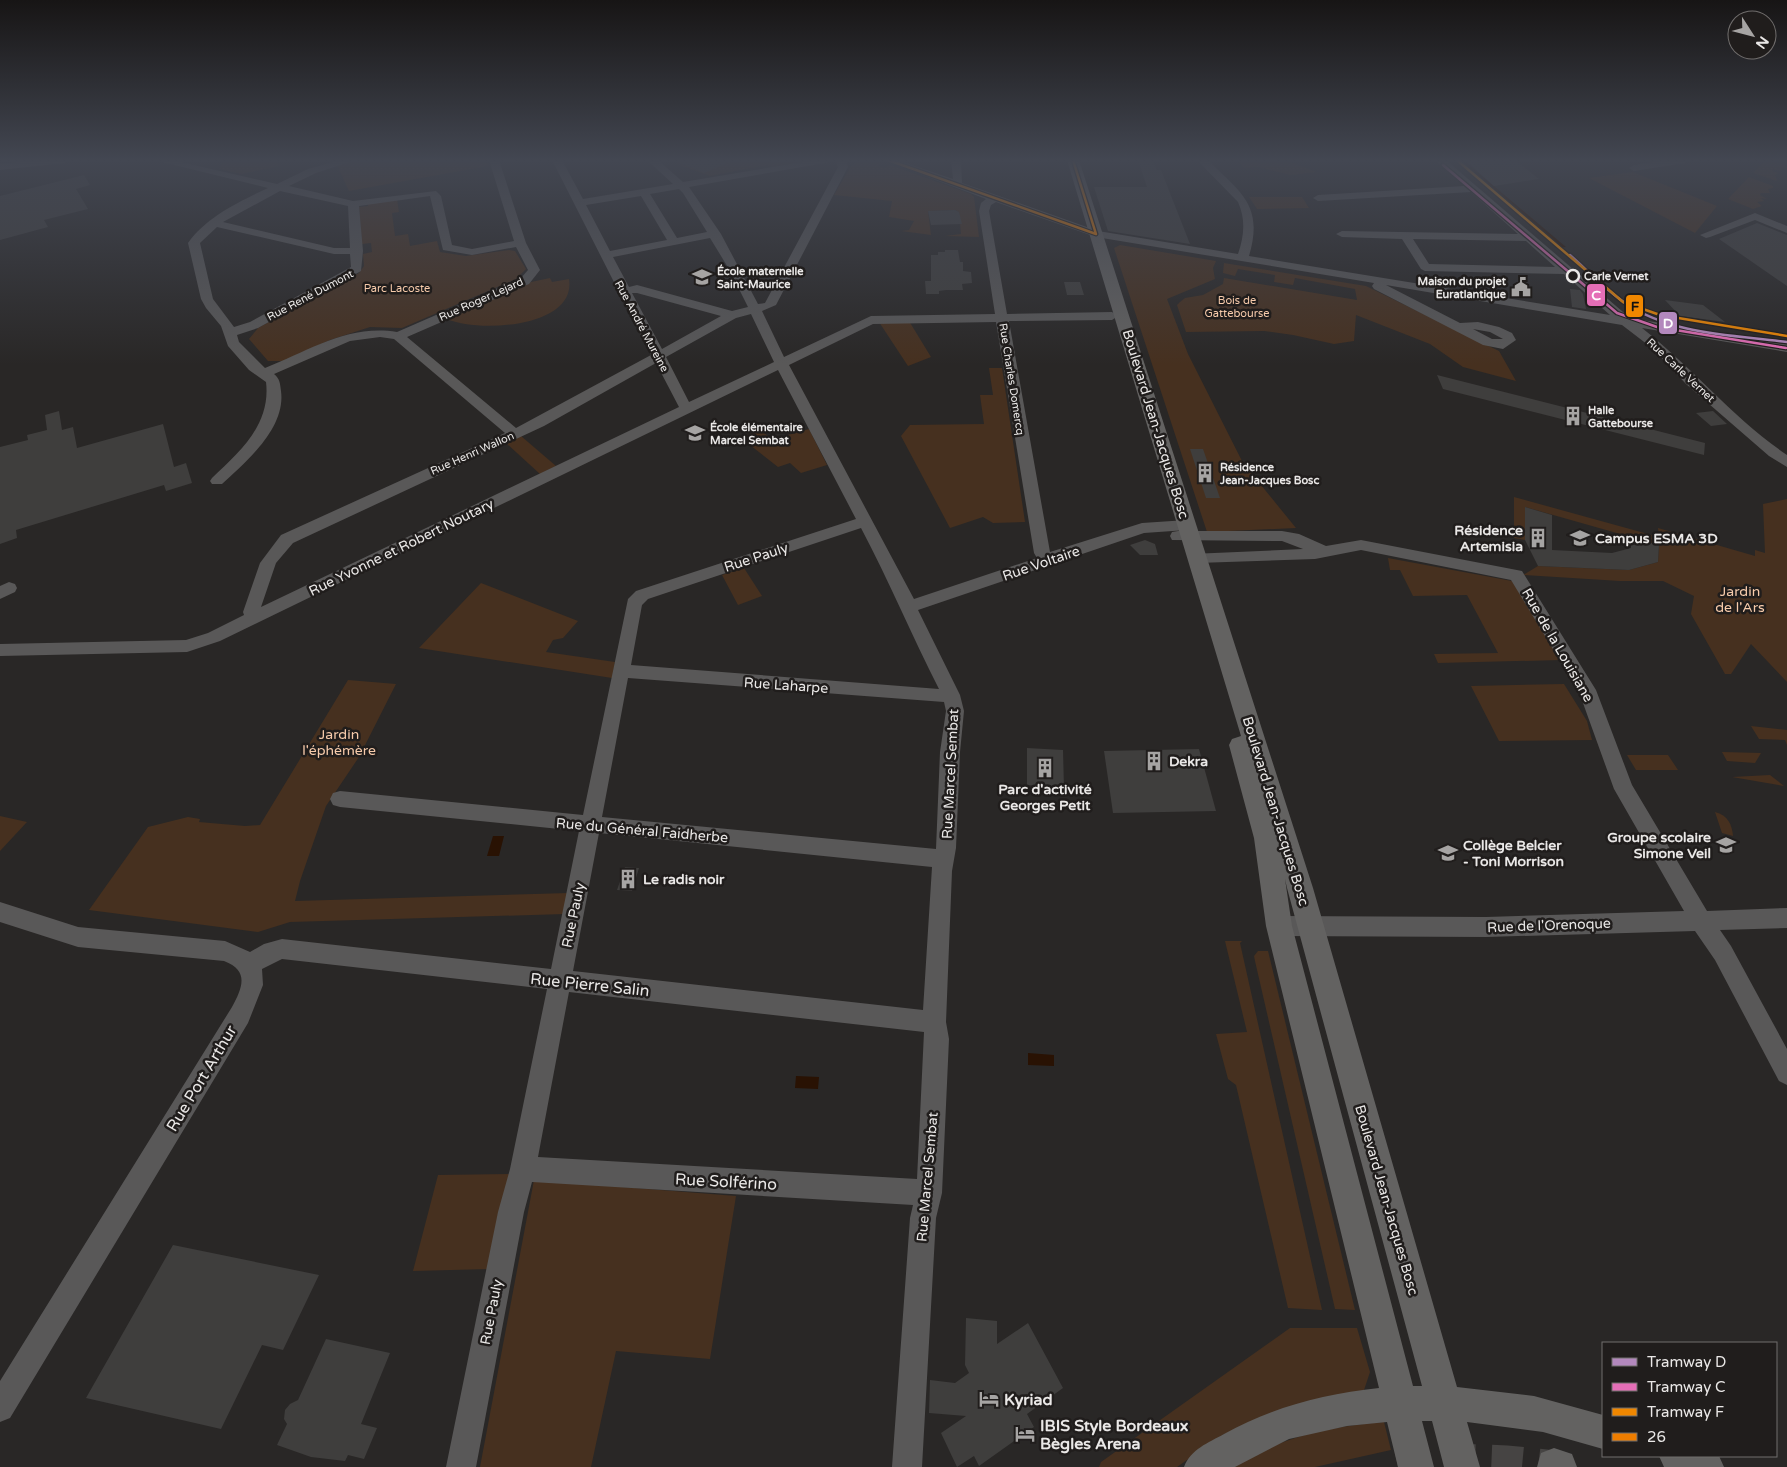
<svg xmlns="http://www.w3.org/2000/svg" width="1787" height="1467" font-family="'Varela Round',sans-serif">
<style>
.green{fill:#46301f}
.water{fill:#291203}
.building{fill:#3f3e3d}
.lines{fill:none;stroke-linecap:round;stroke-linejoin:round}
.major-tunnel{stroke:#464443;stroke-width:31;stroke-dasharray:31 16;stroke-linecap:butt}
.minor{fill:#595858;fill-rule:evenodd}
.major{fill:#636261;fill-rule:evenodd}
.bus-1-casing{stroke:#201d1c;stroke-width:5}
.bus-1{stroke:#ee7d00;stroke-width:2.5}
.tram-1-casing{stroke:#201d1c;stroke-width:5}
.tram-2-casing{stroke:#201d1c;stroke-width:5}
.tram-3-casing{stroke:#201d1c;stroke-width:5}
.tram-1{stroke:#b388bd;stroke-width:2.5}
.tram-2{stroke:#e46eb6;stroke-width:2.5}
.tram-3{stroke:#f08700;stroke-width:2.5}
.stop-dot{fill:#201d1c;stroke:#eae8e7;stroke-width:2.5}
.labels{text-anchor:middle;stroke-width:5;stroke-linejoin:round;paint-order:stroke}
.far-poi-label{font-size:11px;font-weight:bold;fill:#eae8e7;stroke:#201d1c;text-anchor:start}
.far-stop-label{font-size:11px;font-weight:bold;fill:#eae8e7;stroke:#201d1c;text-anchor:start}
.far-park-label{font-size:11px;fill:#f7cbab;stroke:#201d1c}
.far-street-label{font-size:11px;fill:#eae8e7;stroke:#201d1c}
.street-label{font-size:14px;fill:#eae8e7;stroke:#201d1c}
.poi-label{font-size:14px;font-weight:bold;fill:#eae8e7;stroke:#201d1c;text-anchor:start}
.park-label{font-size:14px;fill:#f7cbab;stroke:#201d1c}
.near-street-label{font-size:16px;fill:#eae8e7;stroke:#201d1c}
.near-poi-label{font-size:16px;font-weight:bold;fill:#eae8e7;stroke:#201d1c;text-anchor:start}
.line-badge{stroke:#201d1c;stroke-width:2}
.badge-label{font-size:14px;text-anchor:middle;font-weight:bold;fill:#fff}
.pale-badge-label{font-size:14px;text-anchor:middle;font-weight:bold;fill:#111}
</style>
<rect width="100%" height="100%" fill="#292726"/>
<!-- green -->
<g class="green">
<path d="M229,160H275L280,166L241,174L219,169L222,162Z"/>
<path d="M364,160H485L488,166L349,191L337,165Z"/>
<path d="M672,160H815L772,167L767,165L710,176L679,165L681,164Z"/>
<path d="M860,160H871L882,163L878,166L885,168L890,165L971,194L974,197L979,237L945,236L961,234L959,212L955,210L928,211L931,235L901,231L909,230L914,221L889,217L892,201L834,195L851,166Z"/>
<path d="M1237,160H1284L1317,172L1291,175L1258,167L1245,168Z"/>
<path d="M1766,160L1787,161V163L1784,164L1787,168L1783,167L1780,171L1773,169L1772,171L1779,173L1775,175L1777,181L1753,173Z"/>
<path d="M1633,172L1717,206L1695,233L1589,178Z"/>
<path d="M1749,177L1773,186V188L1768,189L1770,193H1761L1760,195L1767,199L1761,198L1764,201L1757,202L1762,206L1753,209L1728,199Z"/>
<path d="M1249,197H1302L1309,208L1257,209Z"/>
<path d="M397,199L399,212L392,213L395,236L408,234L410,246L437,241L440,252L466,256L509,250L515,251L526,269L516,279L402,328L370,327L330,340L286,361H268L249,339L258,328L359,273L364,266L363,254L372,252L371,243L362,244L359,207L368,206V203Z"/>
<path d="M1120,245L1216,261L1213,268L1215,279L1167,299L1188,354L1243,463L1296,528L1207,532L1114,248Z"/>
<path d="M1224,263L1366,286L1499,351L1516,381L1463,367L1430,344L1356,315L1354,341L1334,344L1293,335L1264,331L1186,332L1177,305L1180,302L1185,298L1203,295L1223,284L1224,278L1357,300L1355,289L1295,278L1293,285L1274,282L1275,275L1238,269L1235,276L1223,273Z"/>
<path d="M550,278L552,282L569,279C577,328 477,333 447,319L531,282Z"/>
<path d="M909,321L931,357L908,366L879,322Z"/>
<path d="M989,368H1002L1025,522L993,523L983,517L950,528L901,436L910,425L984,424L980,395H993Z"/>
<path d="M809,429L827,465L801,473L790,463L778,467L741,438L760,430L776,442L788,435Z"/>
<path d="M521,436L556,466L540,474L506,443Z"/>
<path d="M1514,497L1659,537L1658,528L1755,556V550L1765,553L1763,504L1787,499V682L1751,644L1731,674H1725L1691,614L1694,596L1663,581H1620L1523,575L1538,566L1629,570L1658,562L1659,545L1525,507V540L1514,538Z"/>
<path d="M1388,558L1512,581L1561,660L1438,663L1434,654L1498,653L1467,595L1413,596L1400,570H1390Z"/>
<path d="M744,568L762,596L738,605L722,575Z"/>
<path d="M481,583L578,621L563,638L553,640L546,652L615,662L612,678L419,648Z"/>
<path d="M348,680L396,684L359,757L326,806L300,881L295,901L569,893L565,914L290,922L258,932L89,910L148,827L188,817L200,819L199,822L245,826L260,825Z"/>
<path d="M1564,684L1587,721L1592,740L1499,741L1471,686Z"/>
<path d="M1751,726L1787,730V745L1785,740L1759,739Z"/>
<path d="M1722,752L1761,753L1755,763L1727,761Z"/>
<path d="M1627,755H1668L1678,770H1636Z"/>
<path d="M1770,775L1784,786L1732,777Z"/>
<path d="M1715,812C1728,815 1732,825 1733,836L1722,833Z"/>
<path d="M0,816L27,822L0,851Z"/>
<path d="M1225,941H1242L1240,943L1322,1310L1288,1308L1236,1085L1228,1079L1216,1034L1247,1032Z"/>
<path d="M1258,951H1268L1355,1310L1335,1309L1255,961L1254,956Z"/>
<path d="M510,1174L490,1269L413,1271L438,1175Z"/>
<path d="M534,1180L736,1196L710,1359L616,1351L591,1467H480Z"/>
<path d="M1290,1328H1357L1370,1372L1363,1393L1224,1434L1177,1467H1099L1101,1462Z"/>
<path d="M1384,1422L1391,1450L1315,1467H1231C1283,1437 1324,1427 1384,1422Z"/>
</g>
<!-- water -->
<g class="water">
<path d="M1454,160H1463L1566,247L1557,248Z"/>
<path d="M493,836H504L499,856H487Z"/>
<path d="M1028,1053L1054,1055V1066L1028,1065Z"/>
<path d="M796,1076L819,1077L818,1089L795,1088Z"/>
</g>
<!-- building -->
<g class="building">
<path d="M673,160H734L704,173Z"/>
<path d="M1138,160H1152L1157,170H1161L1190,244L1108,231L1094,187H1147Z"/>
<path d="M1465,160H1515L1539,179L1494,186Z"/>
<path d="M84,175L90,185L76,189L88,209L44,220L48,227L0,240V196Z"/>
<path d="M955,210L959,212L962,224L931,225L928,211Z"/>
<path d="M1757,223L1787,235V286L1719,239Z"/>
<path d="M945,250H958L960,262H963V271L971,272L972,283L962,284L963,290H946L939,291V294H926L925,281H931V255H938V252H945Z"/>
<path d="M1064,282H1080L1084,295H1067Z"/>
<path d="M1570,289L1580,290L1583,294L1586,309L1572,307Z"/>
<path d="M1665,300L1703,305L1725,322L1680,316Z"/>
<path d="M1437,375L1705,443L1704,455L1443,389Z"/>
<path d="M59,411L62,430L73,427L77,448L163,424L174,467L186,463L192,483L166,491L164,485L16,530L17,538L0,544V447L28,440L27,435L47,430L45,415Z"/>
<path d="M1713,411L1727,424L1711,426L1696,413Z"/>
<path d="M1190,449H1203L1220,498H1206Z"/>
<path d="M1525,507L1552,515V550L1612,553L1631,548V537L1659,545L1658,562L1629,570L1538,566L1525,540Z"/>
<path d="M1145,540L1155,544L1158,555H1140L1130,545Z"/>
<path d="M1027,748L1063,750L1064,788L1027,785Z"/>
<path d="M1199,749L1216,811L1113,813L1104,751Z"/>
<path d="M625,867L639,868L632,891L617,890Z"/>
<path d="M173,1245L319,1275L283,1350L262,1345L221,1429L86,1398Z"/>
<path d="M966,1318L997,1321V1344L1028,1323L1063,1388L1027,1414L1034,1427L979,1466L974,1456L957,1467L941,1433L966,1416L929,1413L930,1380L955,1383L969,1373L965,1365Z"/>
<path d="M326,1339L390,1353L361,1424L377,1428L364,1459L348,1455L345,1461L311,1457L277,1445L287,1424L284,1419L285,1410L290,1404L298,1400Z"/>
</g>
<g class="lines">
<!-- major-tunnel -->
<path class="major-tunnel" d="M1398,1467C1450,1456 1502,1459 1554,1466"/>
<!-- minor -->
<g class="minor">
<path d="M37,160H69L64,163L0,170V164Z"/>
<path d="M154,160H172L277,184L308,169L340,160H356L316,173L289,186L353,201L436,191L441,196L452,245L472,249L514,241L489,160H499L526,243L540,270L529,284L407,337L516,428L651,355L552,160H562L583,199L673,184L647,160H658L683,182L815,160H846L848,167L776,305L762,311L784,357L871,316L995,314L979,211L981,203L986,199L883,160H897L953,179L951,160H961L962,183L1098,231L1238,254C1244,236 1246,220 1238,202L1197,160H1208C1241,193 1264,205 1249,256L1610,315L1564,274L1425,271L1421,269L1402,239L1342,237L1336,234L1342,231L1518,234L1471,192L1318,201L1313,198L1318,195L1464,186L1435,160H1446L1630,318L1787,344V352L1642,328C1693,368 1734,419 1787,455V467L1769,456L1686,384L1652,348L1622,325L1386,285L1460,323L1478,322L1499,327L1512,333L1516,340L1503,349L1483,345L1374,289L1372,286L1374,283L1096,237L996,202L991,205L989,211L1007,314L1112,312L1118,316L1112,320L1009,321L1050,552L1142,523L1187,520L1193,521L1195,525L1193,529L1187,530L1144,533L918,610L960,695L964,711L960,752L956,848L952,871L946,1022L949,1039L942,1193L936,1218L922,1467H892L910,1218L913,1205L532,1182L524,1212L476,1467H446L498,1212L510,1169L547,989L282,959L262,969L263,985L248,1023L10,1418L0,1422V1381L232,1007C242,988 250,971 224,961L78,947L0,922V902L78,927L225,941L250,952L264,944L282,939L551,969L579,831L340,807L333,805L330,799L333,793L340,791L583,815L628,599L636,591L856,519L778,370L220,641L187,652L0,656V644L186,640L208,633L244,615L243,612L260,563L281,535L505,433L394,339L380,337L350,341L274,374C280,379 280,383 281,391C286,428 246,462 222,484H212L210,481L212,478C241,451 271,424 266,382L249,370L228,346L221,326L206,308L201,299L188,243C206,217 240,201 268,188ZM836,161L838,167L765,303L758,304L721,234L689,187ZM679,189L683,193L707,232L677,238L650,194ZM280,191L348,206L350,248H334L223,222ZM430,196L443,250L472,255L516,247L528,270L521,278L397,332C347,324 309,351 265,368L239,342L237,335L258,328L361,271L363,251L359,206ZM641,196L667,240L610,251L586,205ZM217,227L334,254H350L351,267L250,322L234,327L213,299L200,243ZM710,238L729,269L748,307L732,311L637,285L629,287L613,257ZM1413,239L1526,241L1555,267L1429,264ZM632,293H637L721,316L662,349ZM751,314L774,362L689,402L666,357L736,318ZM996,322L1034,553L1037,558L914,599L789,365L873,324ZM1473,329L1490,332L1503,339H1492ZM656,363L679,407L261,607L276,563L293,543L544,426ZM861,528C889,581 912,636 939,689L631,665L642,605L648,599ZM628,678L944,702L946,711L940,752L936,849L602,817ZM599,833L932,867L923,1010L573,971ZM569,992L924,1032L917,1179L538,1157Z"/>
<path d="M1666,160H1690L1685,163L1634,171L1629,168L1634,165Z"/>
<path d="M1755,213L1787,226V233L1755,220L1710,237L1706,238L1700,235Z"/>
<path d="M1178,531H1282L1299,534L1326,546L1361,540L1522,571L1596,690L1632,785L1707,911L1787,908V928L1720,930L1731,946L1787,1049V1085L1779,1081L1715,960L1695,931L1486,937L1279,936L1271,933L1268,926L1271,919L1279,916L1486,917L1684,911L1614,789L1579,692L1511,580L1361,550L1315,559L1197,563L1191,562L1189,558L1191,554L1303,549L1282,541L1172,540L1170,536L1172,532Z"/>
<path d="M9,582L15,584L17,588L15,592L0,599V586Z"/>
</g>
<!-- major -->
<g class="major">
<path d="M1067,160H1079L1313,888L1457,1387L1534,1396L1603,1415V1449L1543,1432L1467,1422L1480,1467H1444L1432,1421H1422L1434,1467H1398L1387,1422L1347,1426L1289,1439L1235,1467H1184C1191,1449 1208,1443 1224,1434C1273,1407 1323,1394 1379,1388L1266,926L1254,838L1229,745L1232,739L1241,736ZM1285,879L1287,888L1422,1386H1413L1292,926Z"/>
<path d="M1554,1448L1572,1454L1577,1467H1537L1541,1453Z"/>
<path d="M1659,1456H1719L1724,1467H1664Z"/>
</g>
<defs>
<path id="bus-1" d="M888,160L1096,234L1073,160"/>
</defs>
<!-- bus-1 casing -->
<use href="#bus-1" class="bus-1-casing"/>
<!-- bus-1 -->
<use href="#bus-1" class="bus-1"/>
<defs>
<path id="tram-1" d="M1570,255C1588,271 1605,289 1625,303C1672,335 1733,335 1787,342"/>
<path id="tram-2" d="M1443,165L1617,313L1657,327L1786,348"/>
<path id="tram-3" d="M1457,160L1623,302L1660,315L1787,336"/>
</defs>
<!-- tram-1 casing -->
<use href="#tram-1" class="tram-1-casing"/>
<!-- tram-2 casing -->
<use href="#tram-2" class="tram-2-casing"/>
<!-- tram-3 casing -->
<use href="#tram-3" class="tram-3-casing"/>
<!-- tram-1 -->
<use href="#tram-1" class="tram-1"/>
<!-- tram-2 -->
<use href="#tram-2" class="tram-2"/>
<!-- tram-3 -->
<use href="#tram-3" class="tram-3"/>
</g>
<!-- sky -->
<linearGradient id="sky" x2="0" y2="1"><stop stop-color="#171515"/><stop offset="0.44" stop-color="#434752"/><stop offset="1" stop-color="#434752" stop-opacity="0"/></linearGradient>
<rect width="1787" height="365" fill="url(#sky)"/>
<!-- icons -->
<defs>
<symbol id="school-bare" viewBox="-9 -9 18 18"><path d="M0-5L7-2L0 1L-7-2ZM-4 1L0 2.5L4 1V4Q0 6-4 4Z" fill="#a6a4a3" stroke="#201d1c" stroke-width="2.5" paint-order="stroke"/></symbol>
<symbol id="civic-bare" viewBox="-9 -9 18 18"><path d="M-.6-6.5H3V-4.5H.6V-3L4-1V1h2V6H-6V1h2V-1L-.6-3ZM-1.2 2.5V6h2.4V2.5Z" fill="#a6a4a3" stroke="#201d1c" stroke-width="2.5" paint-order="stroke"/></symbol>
<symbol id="building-bare" viewBox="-9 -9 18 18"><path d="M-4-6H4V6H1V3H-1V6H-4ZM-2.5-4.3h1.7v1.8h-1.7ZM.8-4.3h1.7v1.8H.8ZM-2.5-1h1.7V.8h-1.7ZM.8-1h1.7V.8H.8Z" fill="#a6a4a3" stroke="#201d1c" stroke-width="2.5" paint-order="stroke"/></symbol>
<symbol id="university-bare" viewBox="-9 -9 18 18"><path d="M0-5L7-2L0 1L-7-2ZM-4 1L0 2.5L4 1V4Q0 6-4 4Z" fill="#a6a4a3" stroke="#201d1c" stroke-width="2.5" paint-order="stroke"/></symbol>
<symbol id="hotel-bare" viewBox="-9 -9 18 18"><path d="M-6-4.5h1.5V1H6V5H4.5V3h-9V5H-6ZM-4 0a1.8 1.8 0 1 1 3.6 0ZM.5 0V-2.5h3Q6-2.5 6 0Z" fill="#a6a4a3" stroke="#201d1c" stroke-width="2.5" paint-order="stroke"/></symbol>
</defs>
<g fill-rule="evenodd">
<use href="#school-bare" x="688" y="263" width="28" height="28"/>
<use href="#civic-bare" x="1507" y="273" width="28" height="28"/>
<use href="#building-bare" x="1559" y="402" width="28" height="28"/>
<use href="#school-bare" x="681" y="419" width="28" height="28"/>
<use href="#building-bare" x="1191" y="459" width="28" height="28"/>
<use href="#building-bare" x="1524" y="524" width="28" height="28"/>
<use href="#university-bare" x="1566" y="524" width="28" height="28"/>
<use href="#building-bare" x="1140" y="747" width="28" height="28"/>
<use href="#building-bare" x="1031" y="754" width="28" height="28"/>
<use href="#school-bare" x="1712" y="831" width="28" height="28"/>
<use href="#school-bare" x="1434" y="839" width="28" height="28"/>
<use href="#building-bare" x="614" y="865" width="28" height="28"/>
<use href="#hotel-bare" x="975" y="1385" width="28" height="28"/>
<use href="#hotel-bare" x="1011" y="1420" width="28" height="28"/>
</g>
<!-- markers -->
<circle class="stop-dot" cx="1573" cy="276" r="6"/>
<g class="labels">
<!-- far-poi labels -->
<g class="far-poi-label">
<text x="717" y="275">École maternelle<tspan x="717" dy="13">Saint-Maurice</tspan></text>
<text x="1506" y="285" text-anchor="end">Maison du projet<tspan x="1506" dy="13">Euratlantique</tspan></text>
<text x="1588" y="414">Halle<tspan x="1588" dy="13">Gattebourse</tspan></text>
<text x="710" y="431">École élémentaire<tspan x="710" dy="13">Marcel Sembat</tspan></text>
<text x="1220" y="471">Résidence<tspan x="1220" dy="13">Jean-Jacques Bosc</tspan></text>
</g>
<!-- far-stop labels -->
<g class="far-stop-label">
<text x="1584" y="280">Carle Vernet</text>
</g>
<!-- far-park labels -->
<g class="far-park-label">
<text x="397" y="292">Parc Lacoste</text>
<text x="1237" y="304">Bois de<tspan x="1237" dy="13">Gattebourse</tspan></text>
</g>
<!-- far-street labels -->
<g class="far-street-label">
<text transform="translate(310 295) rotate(-28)" y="4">Rue René Dumont</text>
<text transform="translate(481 299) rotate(-24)" y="4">Rue Roger Lejard</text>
<text transform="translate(642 326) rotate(62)" y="4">Rue André Mureine</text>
<text transform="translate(1681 370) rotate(43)" y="4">Rue Carle Vernet</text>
<text transform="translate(1012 379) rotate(81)" y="4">Rue Charles Domercq</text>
<text transform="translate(472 453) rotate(-24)" y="4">Rue Henri Wallon</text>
</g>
<!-- street labels -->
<g class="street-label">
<text transform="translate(1156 424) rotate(73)" y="5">Boulevard Jean-Jacques Bosc</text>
<text transform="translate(401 547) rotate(-26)" y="5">Rue Yvonne et Robert Noutary</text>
<text transform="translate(756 557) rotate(-18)" y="5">Rue Pauly</text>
<text transform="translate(1041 563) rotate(-19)" y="5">Rue Voltaire</text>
<text transform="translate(1558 645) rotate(60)" y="5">Rue de la Louisiane</text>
<text transform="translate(786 685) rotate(4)" y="5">Rue Laharpe</text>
<text transform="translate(950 774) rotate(-87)" y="5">Rue Marcel Sembat</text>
<text transform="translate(1276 811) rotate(73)" y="5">Boulevard Jean-Jacques Bosc</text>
<text transform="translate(642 830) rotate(5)" y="5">Rue du Général Faidherbe</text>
<text transform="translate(573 915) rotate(-78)" y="5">Rue Pauly</text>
<text transform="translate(1549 925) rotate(-2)" y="5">Rue de l'Orenoque</text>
<text transform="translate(927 1177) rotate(-85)" y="5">Rue Marcel Sembat</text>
<text transform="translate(1387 1200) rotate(74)" y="5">Boulevard Jean-Jacques Bosc</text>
<text transform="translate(491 1312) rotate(-79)" y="5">Rue Pauly</text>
</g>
<!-- poi labels -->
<g class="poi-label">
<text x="1523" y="535" text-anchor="end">Résidence<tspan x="1523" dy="16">Artemisia</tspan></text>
<text x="1595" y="543">Campus ESMA 3D</text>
<text x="1169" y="766">Dekra</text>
<text x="1045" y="794" text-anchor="middle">Parc d'activité<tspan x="1045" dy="16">Georges Petit</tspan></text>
<text x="1711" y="842" text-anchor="end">Groupe scolaire<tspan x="1711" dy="16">Simone Veil</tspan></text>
<text x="1463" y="850">Collège Belcier<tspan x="1463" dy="16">- Toni Morrison</tspan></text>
<text x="643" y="884">Le radis noir</text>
</g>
<!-- park labels -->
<g class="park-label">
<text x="1740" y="596">Jardin<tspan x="1740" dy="16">de l'Ars</tspan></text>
<text x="339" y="739">Jardin<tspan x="339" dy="16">l'éphémère</tspan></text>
</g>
<!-- near-street labels -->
<g class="near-street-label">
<text transform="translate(590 984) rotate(6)" y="6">Rue Pierre Salin</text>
<text transform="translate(201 1078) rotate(-59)" y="6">Rue Port Arthur</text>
<text transform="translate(726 1181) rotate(3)" y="6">Rue Solférino</text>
</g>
<!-- near-poi labels -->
<g class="near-poi-label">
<text x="1004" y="1405">Kyriad</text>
<text x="1040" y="1431">IBIS Style Bordeaux<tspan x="1040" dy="18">Bègles Arena</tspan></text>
</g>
</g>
<g class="line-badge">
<rect x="1586" y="283" width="20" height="24" rx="5" fill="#e46eb6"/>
<rect x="1625" y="294" width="19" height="24" rx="5" fill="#f08700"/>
<rect x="1658" y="311" width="20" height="24" rx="5" fill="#b388bd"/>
</g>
<g class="badge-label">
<text x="1596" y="300">C</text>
<text x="1668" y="328">D</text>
</g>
<g class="pale-badge-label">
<text x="1635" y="311">F</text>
</g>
<!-- legend -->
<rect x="1602" y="1342" width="175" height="115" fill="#201d1c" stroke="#716e6d"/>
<rect x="1612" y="1358" width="25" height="8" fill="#b388bd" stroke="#716e6d"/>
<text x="1647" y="1367" font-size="15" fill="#eae8e7">Tramway D</text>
<rect x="1612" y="1383" width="25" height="8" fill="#e46eb6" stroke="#716e6d"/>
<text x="1647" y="1392" font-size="15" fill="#eae8e7">Tramway C</text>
<rect x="1612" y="1408" width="25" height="8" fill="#f08700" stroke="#716e6d"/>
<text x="1647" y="1417" font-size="15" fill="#eae8e7">Tramway F</text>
<rect x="1612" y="1433" width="25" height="8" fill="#ee7d00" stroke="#716e6d"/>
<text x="1647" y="1442" font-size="15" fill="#eae8e7">26</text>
<!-- north arrow -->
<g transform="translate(1752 35) rotate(126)"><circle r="24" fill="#201d1c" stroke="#716e6d"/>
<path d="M0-4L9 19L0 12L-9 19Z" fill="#a6a4a3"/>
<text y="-8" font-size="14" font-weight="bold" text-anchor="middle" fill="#eae8e7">N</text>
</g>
</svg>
